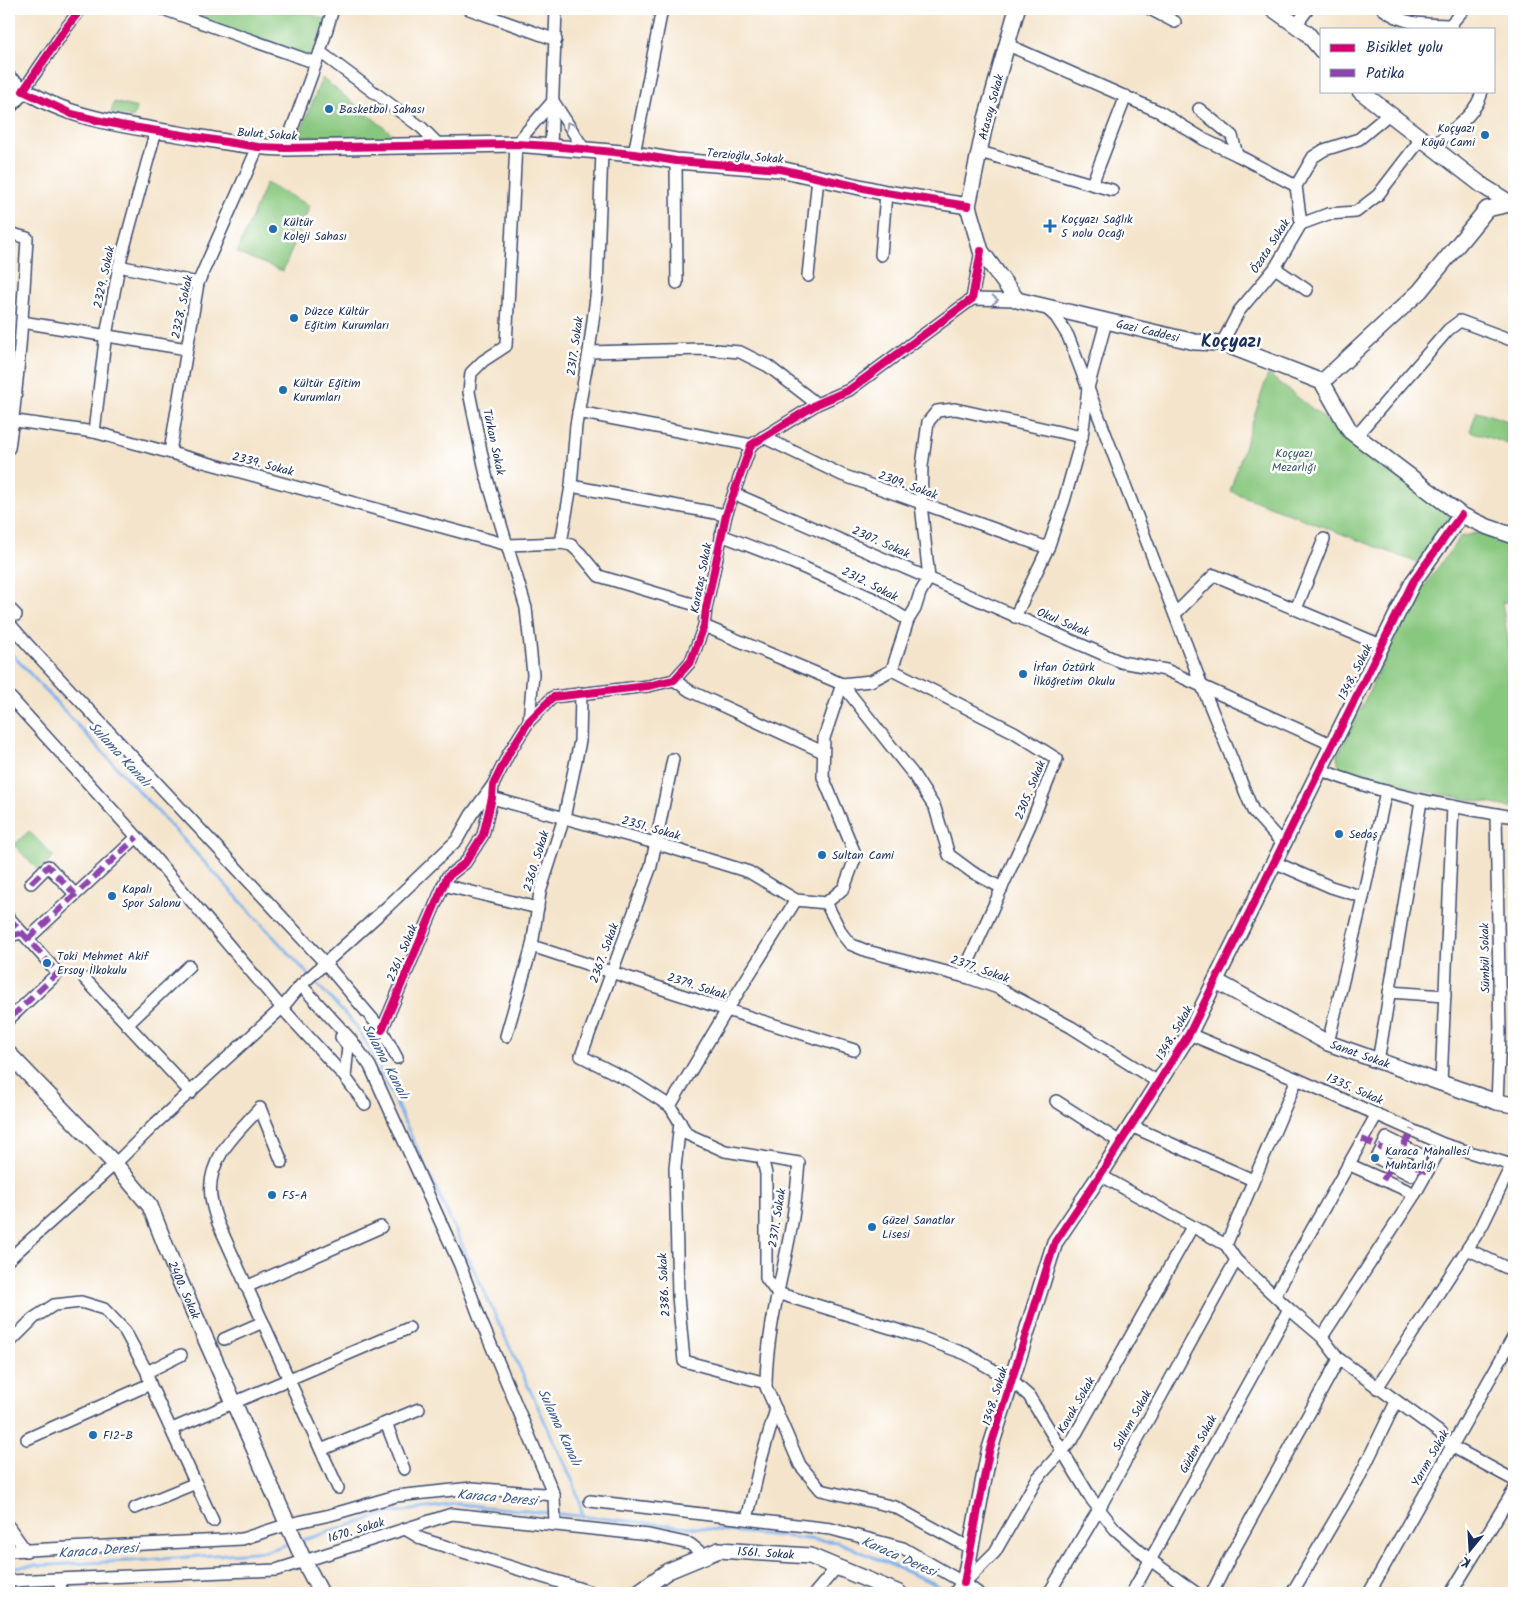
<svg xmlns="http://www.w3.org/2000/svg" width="1523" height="1602" font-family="Kalam,sans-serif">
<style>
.green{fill:#88c77e;stroke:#527b6e}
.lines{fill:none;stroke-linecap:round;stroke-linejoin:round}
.stream{stroke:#7eb3ec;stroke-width:3}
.street-casing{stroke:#3c4a6e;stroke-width:14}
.secondary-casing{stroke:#3c4a6e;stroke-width:18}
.street{stroke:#fff;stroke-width:11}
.secondary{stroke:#fff;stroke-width:15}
.quiet{stroke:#8e44ad;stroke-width:6;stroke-dasharray:12 6;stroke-linecap:butt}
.cycleway-casing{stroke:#fff;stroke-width:11}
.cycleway{stroke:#d6006c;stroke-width:8}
.oneway{stroke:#8d97ae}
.poi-dot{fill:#1f6fb2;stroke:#fff;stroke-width:2}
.labels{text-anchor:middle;stroke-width:5;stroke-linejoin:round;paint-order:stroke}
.street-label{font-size:12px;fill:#1b2f5e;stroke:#fff}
.poi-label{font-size:12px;fill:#1b2f5e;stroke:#fff;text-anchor:start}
.park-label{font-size:12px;fill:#3c5d68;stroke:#fff}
.water-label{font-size:14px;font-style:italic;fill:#3e5d90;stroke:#fff}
.district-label{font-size:18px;font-weight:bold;fill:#1b2f5e;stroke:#fff}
</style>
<rect width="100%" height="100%" fill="#fff"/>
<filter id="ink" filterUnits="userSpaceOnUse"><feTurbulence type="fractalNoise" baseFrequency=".02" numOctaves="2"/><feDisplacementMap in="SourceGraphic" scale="10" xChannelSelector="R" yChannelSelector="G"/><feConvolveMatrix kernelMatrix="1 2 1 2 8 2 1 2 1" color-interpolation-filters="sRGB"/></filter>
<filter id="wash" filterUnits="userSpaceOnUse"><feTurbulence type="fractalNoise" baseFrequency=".0096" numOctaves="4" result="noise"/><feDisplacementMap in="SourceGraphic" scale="20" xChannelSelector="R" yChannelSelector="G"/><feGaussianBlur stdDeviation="1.12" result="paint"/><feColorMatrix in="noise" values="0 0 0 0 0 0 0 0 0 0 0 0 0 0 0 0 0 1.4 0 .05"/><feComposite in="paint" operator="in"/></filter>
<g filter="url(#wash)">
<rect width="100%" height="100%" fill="#f4e4cb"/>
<!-- green -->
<g class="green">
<path d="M163,9H298L329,21L316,63Z"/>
<path d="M322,78L400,140L299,136Z"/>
<path d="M114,102L137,108L133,118L111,113Z"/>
<path d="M266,183L310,206L283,271L237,253Z"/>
<path d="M1268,374L1452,518L1418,563L1230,491Z"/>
<path d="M1477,411L1514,423V446L1470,431Z"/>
<path d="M1484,531L1514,542V604L1502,602L1514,676V808L1371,781L1340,772L1337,757L1413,602L1460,537Z"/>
<path d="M29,831L54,857L39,871L14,845Z"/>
</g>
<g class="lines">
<!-- stream -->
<g class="stream">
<path d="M9,651L356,1026L371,1050L574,1484L583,1516"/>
<path d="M300,1541L389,1513L458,1504L838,1542L933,1583L947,1593"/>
<path d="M9,1567L147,1560L267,1551L291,1543"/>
</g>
</g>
</g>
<g filter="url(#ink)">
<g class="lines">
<defs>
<g id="street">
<path d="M163,9L316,63"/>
<path d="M469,9L556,40"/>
<path d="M1150,9L1175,22"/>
<path d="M1383,9C1404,25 1424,24 1450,25L1453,29"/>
<path d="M1296,25L1308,9"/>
<path d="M1450,25L1464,9"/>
<path d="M1008,45L1160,112L1205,140L1237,155"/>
<path d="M320,52L333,9"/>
<path d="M23,91L66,28L81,9"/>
<path d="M1199,109L1232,136L1237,155L1296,186"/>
<path d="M551,146L556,9"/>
<path d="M1432,147C1448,133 1478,114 1482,91"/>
<path d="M285,148L320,52L422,128L440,146"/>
<path d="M980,152L1112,190"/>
<path d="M634,154L662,9"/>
<path d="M676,161L677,283"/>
<path d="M1092,184L1126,96"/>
<path d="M1301,224L1328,214L1356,212L1378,195L1421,139"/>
<path d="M9,233L27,238C23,308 19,379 9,448"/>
<path d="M881,255L886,193"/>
<path d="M119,266L198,283"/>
<path d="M1275,268L1307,290"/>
<path d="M808,276L818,178"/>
<path d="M972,299L1017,300"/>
<path d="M1045,307L1056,317L1068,336L1202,686L1253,811L1283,844"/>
<path d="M22,322L187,349"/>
<path d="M1222,343L1239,311L1275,268L1301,224L1296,186L1313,157L1324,150L1359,139L1389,114"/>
<path d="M589,352L703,349L740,352L768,366L817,404"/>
<path d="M578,412L751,445"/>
<path d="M9,420L94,432L508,545L561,543L571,545L580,553L599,576L706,608"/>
<path d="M94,432L105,341L119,266L156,130"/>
<path d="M1357,435L1448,330L1460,321L1514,341"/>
<path d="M763,437L842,475L1048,548"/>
<path d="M170,452L198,283L258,147"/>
<path d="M571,486L726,515"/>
<path d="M735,494L1121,662L1166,670L1331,744"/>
<path d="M561,543L571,486L576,425L589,352L597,289L602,151"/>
<path d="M9,608L16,615"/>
<path d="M1296,609L1324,539"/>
<path d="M1175,614L1214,575L1381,645"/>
<path d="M1015,617L1048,548L1064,501L1082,437L1088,388L1106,322"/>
<path d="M908,620L915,609L920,593L929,578L921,504L922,466L928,422L937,411L955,409L1082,437"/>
<path d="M9,623L29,646L325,963L382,1030L397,1058"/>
<path d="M704,626L842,684L871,681L892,670L908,620L874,599L791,562L721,535"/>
<path d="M892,670L1014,732L1057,759L1031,823L962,976"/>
<path d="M674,680L690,691L823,752"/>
<path d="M842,684L913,774L935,808L949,855L972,872L1002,888"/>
<path d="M9,696L137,837L282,1008L345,1077L365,1104"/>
<path d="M529,721L533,674L526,608L486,475L469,392L471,373L483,361L506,346L516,144L553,101L584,149"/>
<path d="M1319,769C1381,795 1448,806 1514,817"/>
<path d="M492,798L655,843L749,872L796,900L826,903L844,888L856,856L823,777L824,738L842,684"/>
<path d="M1496,814L1500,1034L1497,1102"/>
<path d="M1274,862L1331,887L1363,897"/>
<path d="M31,883L48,866L75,894"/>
<path d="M443,885L538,908"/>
<path d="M796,900L727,1010L670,1106L687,1134L725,1151L799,1163C797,1181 796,1199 793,1217C784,1272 767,1326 766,1383V1387L800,1465L821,1490L895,1507L972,1549"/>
<path d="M826,903L842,934L850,944L867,951L969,978L998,988L1071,1027L1158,1082"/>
<path d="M9,918L58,973L9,1019"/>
<path d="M9,936L22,933"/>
<path d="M28,939L137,837"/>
<path d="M532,946L727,1010L854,1050"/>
<path d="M85,979L191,1093"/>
<path d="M301,985L352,1041L370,1066L460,1265L481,1321L554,1495L555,1525"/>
<path d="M1389,992L1445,996"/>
<path d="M127,1025L189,966"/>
<path d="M382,1030L447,877L465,863L483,835L492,798L493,785L509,753L529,721L553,697L648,686L674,680L691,661L704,626L706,608L726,515L751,445L817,404L849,390L972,299L981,251"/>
<path d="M1189,1034L1297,1079L1443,1144L1512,1165"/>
<path d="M506,1036L532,946L540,892L564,818L580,741L581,693"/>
<path d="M341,1037L348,1046L345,1077"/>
<path d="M1328,1043L1363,897L1386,791"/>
<path d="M1378,1062L1421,801"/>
<path d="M1441,1083L1453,806"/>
<path d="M1056,1101L1120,1142"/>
<path d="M670,1106L634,1083L581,1056L651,866L673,759"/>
<path d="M680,1122L675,1168L678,1296L684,1361L766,1383"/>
<path d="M1131,1126L1253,1180"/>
<path d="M1387,1138L1421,1155L1411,1175L1377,1158Z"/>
<path d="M762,1157L766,1174V1278L777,1293L920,1337L966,1354L1012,1381L1029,1396L1092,1500L1115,1529L1149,1559L1196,1593"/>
<path d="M282,1162L260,1108C237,1133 206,1159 211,1197C212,1205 215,1215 218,1223L338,1488"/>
<path d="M1348,1164L1415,1194"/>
<path d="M1100,1175L1226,1245L1236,1260L1289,1309L1322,1337L1339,1359L1439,1432L1453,1447L1514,1480"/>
<path d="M1226,1245L1297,1079"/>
<path d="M1467,1249L1507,1268L1514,1270"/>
<path d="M9,1259L115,1164L156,1123L282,1008L301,985L387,907L457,840L471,815L493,785"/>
<path d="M246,1287L381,1227"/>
<path d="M1275,1295L1377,1114"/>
<path d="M1322,1337L1415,1194L1443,1144"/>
<path d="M224,1339L263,1322"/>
<path d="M9,1343L34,1318L54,1305L81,1302L104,1309L125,1331L147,1372L150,1384L213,1521"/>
<path d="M147,1372L181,1355"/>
<path d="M1377,1388L1482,1226L1514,1160"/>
<path d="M386,1423L404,1469"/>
<path d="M172,1429L409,1328"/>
<path d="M27,1439L150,1384"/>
<path d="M321,1450L419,1409"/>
<path d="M590,1501L831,1529L903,1548L964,1583L978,1593"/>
<path d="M135,1508L196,1483"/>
<path d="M747,1519L761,1460L776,1409"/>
<path d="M9,1527L26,1551"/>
<path d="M405,1529L422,1539L594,1593"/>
<path d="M9,1551L242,1539L289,1524L330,1515L396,1496L472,1488L554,1495"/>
<path d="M60,1580L61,1593"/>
<path d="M9,1581L276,1570L452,1514L649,1535L690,1544L705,1556"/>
<path d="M964,1583L995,1552L1037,1479L1073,1439L1192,1227"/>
<path d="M815,1593L837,1567"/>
<path d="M1049,1593L1099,1509L1236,1260"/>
<path d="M1132,1593L1289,1309"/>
<path d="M1212,1593L1230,1557L1339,1359"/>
<path d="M1292,1593L1357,1482L1396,1402"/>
<path d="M1369,1593L1514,1336"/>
<path d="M1451,1593L1514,1490"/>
</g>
<g id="secondary">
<path id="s1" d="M1017,9L986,119L968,206L981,251L1017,300L1195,342L1222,343L1322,382L1420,291L1487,209L1514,203"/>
<path d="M1273,9L1307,33L1322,51"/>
<path d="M9,79C58,118 119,124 178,134C214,140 249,147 285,148L516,144L634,154L676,161L780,169L886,193L968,206"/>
<path d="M1360,91L1483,186L1510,203"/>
<path d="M9,106L23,91"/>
<path d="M1322,382L1350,431L1461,515L1488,527L1514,536"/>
<path id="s2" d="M1216,981L1328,1043L1441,1083L1497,1102L1514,1105"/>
<path id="s3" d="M9,1054L115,1164L150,1206L175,1270L304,1561L321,1593"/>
<path id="s4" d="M637,1593L668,1571L719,1550L810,1556L899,1593"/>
<path d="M957,1593L964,1583L989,1452L1055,1242L1100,1175L1189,1034L1413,582L1461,515"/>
</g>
</defs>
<!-- street casing -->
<use href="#street" class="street-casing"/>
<!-- secondary casing -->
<use href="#secondary" class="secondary-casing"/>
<!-- street -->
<use href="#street" class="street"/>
<!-- secondary -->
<use href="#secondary" class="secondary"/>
<!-- quiet -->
<g class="quiet">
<path d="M31,883L48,866L75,894"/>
<path d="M9,918L58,973L9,1019"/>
<path d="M9,936L22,933"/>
<path d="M28,939L137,837"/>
<path d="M1362,1139L1382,1148"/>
<path d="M1403,1146L1413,1130"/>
<path d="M1416,1166L1427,1172"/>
<path d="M1383,1180L1392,1166"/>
</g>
<defs>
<g id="cycleway">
<path d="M81,9L66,28L23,91L72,114L96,120L120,125L258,147L285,148L516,144L551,146L634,154L676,161L780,169L886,193L968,206"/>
<path d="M382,1030L447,877L465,863L483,835L492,798L493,785L509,753L529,721L553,697L648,686L674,680L691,661L704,626L706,608L726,515L751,445L817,404L849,390L972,299L981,251"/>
<path d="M964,1583L989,1452L1055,1242L1100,1175L1189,1034L1413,582L1461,515"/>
</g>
</defs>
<!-- cycleway casing -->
<use href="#cycleway" class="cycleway-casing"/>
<!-- cycleway -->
<use href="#cycleway" class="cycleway"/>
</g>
<!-- one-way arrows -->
<defs><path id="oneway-chevron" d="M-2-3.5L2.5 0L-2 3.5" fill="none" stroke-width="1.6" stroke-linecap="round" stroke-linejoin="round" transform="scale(1.25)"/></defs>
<g class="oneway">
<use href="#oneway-chevron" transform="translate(569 125) rotate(-123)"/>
<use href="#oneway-chevron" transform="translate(995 300) rotate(1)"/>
</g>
</g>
<!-- markers -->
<g class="poi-dot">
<circle cx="329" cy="109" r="5"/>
<circle cx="1485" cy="135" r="5"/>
<path d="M1047.5 218.5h5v5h5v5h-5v5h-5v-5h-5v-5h5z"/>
<circle cx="273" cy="229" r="5"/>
<circle cx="294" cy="318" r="5"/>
<circle cx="283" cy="390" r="5"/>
<circle cx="1023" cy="674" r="5"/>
<circle cx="1339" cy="834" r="5"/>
<circle cx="822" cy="855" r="5"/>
<circle cx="112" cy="896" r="5"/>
<circle cx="47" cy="963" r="5"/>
<circle cx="1375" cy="1158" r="5"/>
<circle cx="272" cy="1195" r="5"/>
<circle cx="872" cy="1227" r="5"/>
<circle cx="93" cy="1435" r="5"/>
</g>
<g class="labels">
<!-- street labels -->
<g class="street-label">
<text transform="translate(991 107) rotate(-75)" y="4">Atasoy Sokak</text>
<text transform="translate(267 134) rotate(4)" y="4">Bulut Sokak</text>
<text transform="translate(745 156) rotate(5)" y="4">Terzioğlu Sokak</text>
<text transform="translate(1270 246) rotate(-57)" y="4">Özata Sokak</text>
<text transform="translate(104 277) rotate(-78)" y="4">2329. Sokak</text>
<text transform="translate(182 307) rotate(-78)" y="4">2328. Sokak</text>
<text dy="4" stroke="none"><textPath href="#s1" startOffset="445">Gazi Caddesi</textPath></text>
<text transform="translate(575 346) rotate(-82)" y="4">2317. Sokak</text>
<text transform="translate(494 442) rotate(78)" y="4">Türkan Sokak</text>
<text transform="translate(263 464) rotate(15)" y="4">2339. Sokak</text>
<text transform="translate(908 485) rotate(20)" y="4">2309. Sokak</text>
<text transform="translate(881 542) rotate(24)" y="4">2307. Sokak</text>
<text transform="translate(701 578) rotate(-79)" y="4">Karataş Sokak</text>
<text transform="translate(870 584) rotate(27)" y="4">2312. Sokak</text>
<text transform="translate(1063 622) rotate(23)" y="4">Okul Sokak</text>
<text transform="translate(1355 672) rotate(-63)" y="4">1348. Sokak</text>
<text transform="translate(1030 790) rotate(-68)" y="4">2305. Sokak</text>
<text transform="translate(651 828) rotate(16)" y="4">2351. Sokak</text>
<text transform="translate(536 861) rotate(-73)" y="4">2360. Sokak</text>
<text transform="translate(402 953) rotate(-67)" y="4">2361. Sokak</text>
<text transform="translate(604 953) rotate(-70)" y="4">2367. Sokak</text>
<text transform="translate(1485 958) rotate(-91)" y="4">Sümbül Sokak</text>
<text transform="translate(980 969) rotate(19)" y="4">2377. Sokak</text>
<text transform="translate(697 986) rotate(18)" y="4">2379. Sokak</text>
<text transform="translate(1174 1033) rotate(-60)" y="4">1348. Sokak</text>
<text dy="4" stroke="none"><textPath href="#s2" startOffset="162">Sanat Sokak</textPath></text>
<text transform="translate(1355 1089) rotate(24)" y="4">1335. Sokak</text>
<text transform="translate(777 1218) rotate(-81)" y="4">2371. Sokak</text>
<text transform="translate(664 1285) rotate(-93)" y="4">2386. Sokak</text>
<text dy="4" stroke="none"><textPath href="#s3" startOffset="298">2400. Sokak</textPath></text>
<text transform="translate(995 1396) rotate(-73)" y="4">1348. Sokak</text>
<text transform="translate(1076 1405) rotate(-60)" y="4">Kavak Sokak</text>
<text transform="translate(1132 1420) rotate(-61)" y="4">Salkım Sokak</text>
<text transform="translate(1198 1444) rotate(-61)" y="4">Güden Sokak</text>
<text transform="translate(1430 1458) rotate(-60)" y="4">Yarım Sokak</text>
<text transform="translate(356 1530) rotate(-17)" y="4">1670. Sokak</text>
<text dy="4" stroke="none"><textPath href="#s4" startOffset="140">1561. Sokak</textPath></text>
</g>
<!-- poi labels -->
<g class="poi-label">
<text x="339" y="113">Basketbol Sahası</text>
<text x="1475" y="132" text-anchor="end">Koçyazı<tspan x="1475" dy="14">Köyü Cami</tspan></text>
<text x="1061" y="223">Koçyazı Sağlık<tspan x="1061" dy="14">5 nolu Ocağı</tspan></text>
<text x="283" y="226">Kültür<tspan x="283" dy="14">Koleji Sahası</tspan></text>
<text x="304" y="315">Düzce Kültür<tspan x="304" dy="14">Eğitim Kurumları</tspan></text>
<text x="293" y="387">Kültür Eğitim<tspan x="293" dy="14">Kurumları</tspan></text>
<text x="1033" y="671">İrfan Öztürk<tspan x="1033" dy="14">İlköğretim Okulu</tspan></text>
<text x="1349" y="838">Sedaş</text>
<text x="832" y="859">Sultan Cami</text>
<text x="122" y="893">Kapalı<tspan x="122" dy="14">Spor Salonu</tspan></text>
<text x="57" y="960">Toki Mehmet Akif<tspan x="57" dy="14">Ersoy İlkokulu</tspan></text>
<text x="1385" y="1155">Karaca Mahallesi<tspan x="1385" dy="14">Muhtarlığı</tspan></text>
<text x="282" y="1199">F5-A</text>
<text x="882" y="1224">Güzel Sanatlar<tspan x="882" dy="14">Lisesi</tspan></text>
<text x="103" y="1439">F12-B</text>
</g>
<!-- park labels -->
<g class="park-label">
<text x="1294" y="457">Koçyazı<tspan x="1294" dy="14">Mezarlığı</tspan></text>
</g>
<!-- water labels -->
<g class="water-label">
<text transform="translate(120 754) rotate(47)" y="5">Sulama Kanalı</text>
<text transform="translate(386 1061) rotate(62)" y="5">Sulama Kanalı</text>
<text transform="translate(560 1427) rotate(65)" y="5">Sulama Kanalı</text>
<text transform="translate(497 1497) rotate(5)" y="5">Karaca Deresi</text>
<text transform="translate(98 1550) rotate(-4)" y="5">Karaca Deresi</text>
<text transform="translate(899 1556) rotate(24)" y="5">Karaca Deresi</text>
</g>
<!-- district labels -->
<g class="district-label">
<text x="1231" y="347">Koçyazı</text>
</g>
</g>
<!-- margin -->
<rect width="1523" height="1602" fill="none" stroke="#fff" stroke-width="30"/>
<!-- legend -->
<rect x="1320" y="28" width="175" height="65" fill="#ffffff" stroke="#a4acbf"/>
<rect x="1330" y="44" width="25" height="8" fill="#d6006c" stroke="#a4acbf"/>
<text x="1366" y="52" font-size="15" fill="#1b2f5e">Bisiklet yolu</text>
<rect x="1330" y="69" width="25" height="8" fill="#8e44ad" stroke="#a4acbf"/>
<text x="1366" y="78" font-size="15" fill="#1b2f5e">Patika</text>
<!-- north arrow -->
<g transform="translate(1470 1550) rotate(198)" stroke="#ffffff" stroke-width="4" paint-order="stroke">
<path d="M0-4L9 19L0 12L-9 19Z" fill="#1b2f5e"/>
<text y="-8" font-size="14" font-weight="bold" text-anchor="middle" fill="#1b2f5e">K</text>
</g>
</svg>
